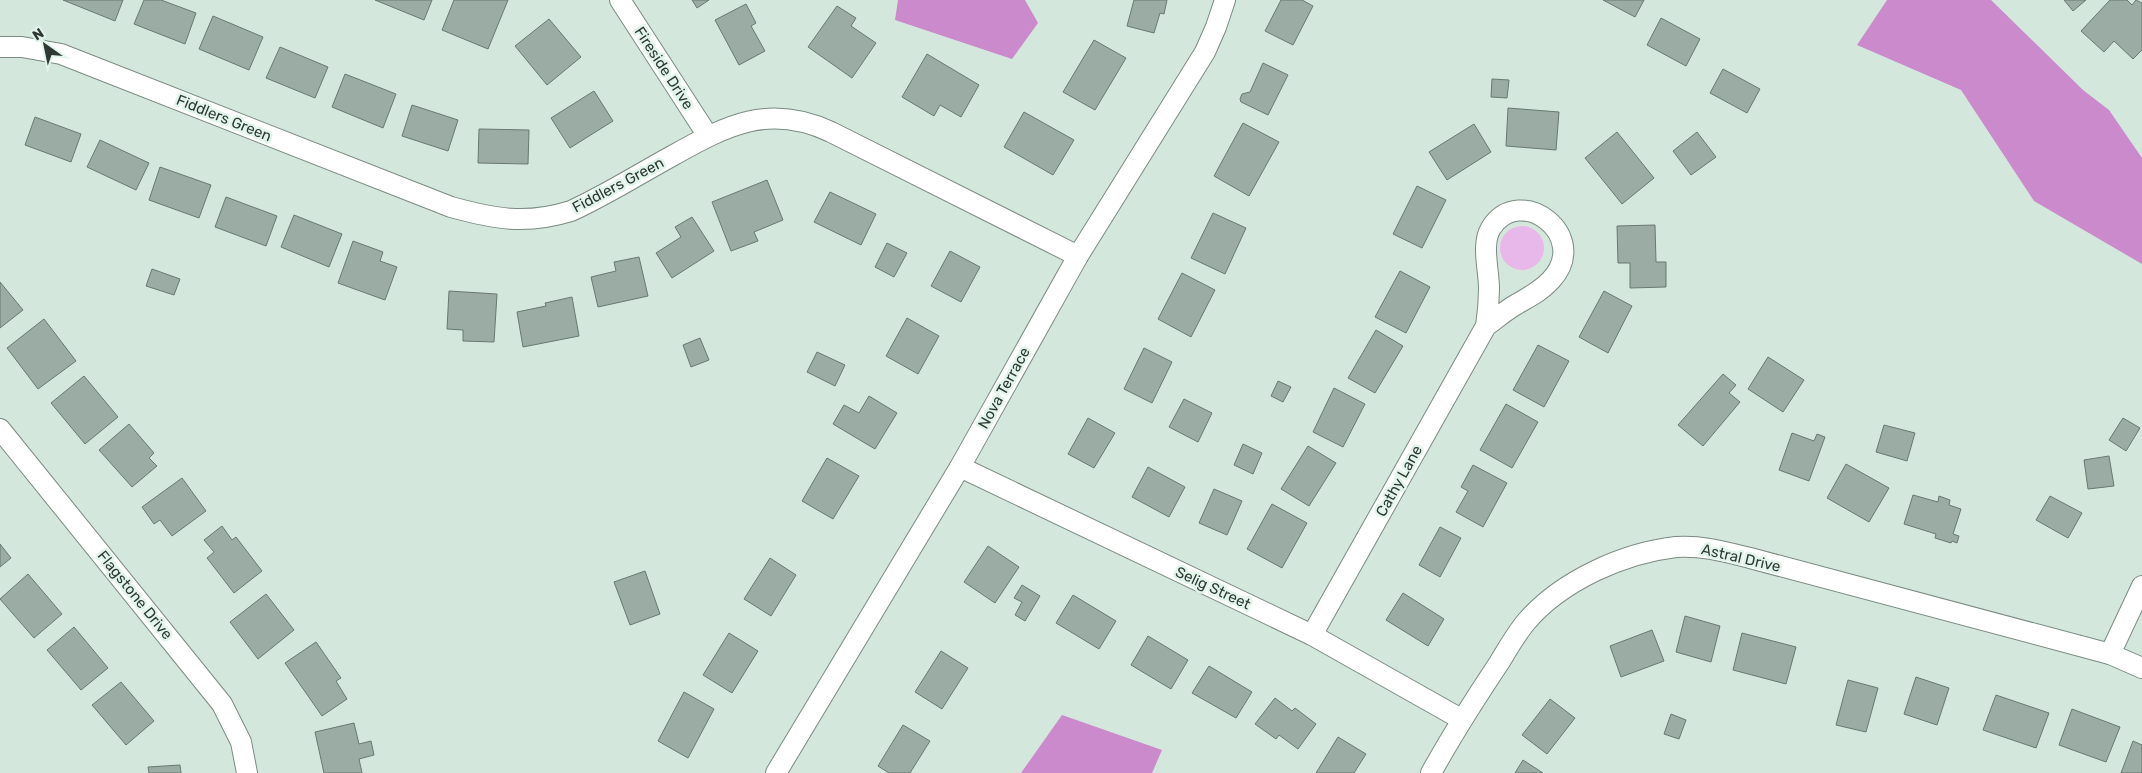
<svg xmlns="http://www.w3.org/2000/svg" width="2142" height="773" font-family="Rubik,sans-serif">
<style>
.green{fill:#e8b8ea}
.forest{fill:#ca8acc}
.building{fill:#9aaca3;stroke:#687970}
.lines{fill:none;stroke-linecap:round;stroke-linejoin:round}
.street-casing{stroke:#7a8b82;stroke-width:22}
.street{stroke:#fff;stroke-width:20}
.labels{text-anchor:middle;stroke-width:5;stroke-linejoin:round;paint-order:stroke}
.street-label{font-size:15px;fill:#303834;stroke:#e1f5eb}
</style>
<rect width="100%" height="100%" fill="#d4e7dd"/>
<!-- green -->
<circle class="green" cx="1522" cy="248" r="22"/>
<!-- forest -->
<g class="forest">
<path d="M898,0H1025L1038,23L1012,59L895,20Z"/>
<path d="M1887,0H1991L2083,90L2109,110L2142,158V264L2034,201L1961,90L1857,45Z"/>
<path d="M1062,715L1162,750L1152,773H1021Z"/>
</g>
<!-- building -->
<g class="building">
<path d="M63,0H123L115,21Z"/>
<path d="M144,0H161L196,13L185,44L134,24Z"/>
<path d="M375,0H432L424,20Z"/>
<path d="M454,0H508L488,49L442,30Z"/>
<path d="M692,0H709L697,8Z"/>
<path d="M1134,0H1167L1164,14L1160,13L1154,33L1127,26Z"/>
<path d="M1281,0H1302L1313,6L1293,45L1265,31Z"/>
<path d="M1603,0H1644L1635,17Z"/>
<path d="M2064,0H2086L2073,11Z"/>
<path d="M2110,0H2127L2132,5L2136,0L2142,3V50L2133,59L2114,41L2104,52L2081,31Z"/>
<path d="M746,4L756,23L751,26L765,51L739,65L715,20Z"/>
<path d="M837,6L856,18L851,26L876,43L852,78L808,47Z"/>
<path d="M213,16L263,37L249,70L199,49Z"/>
<path d="M1661,18L1700,39L1686,66L1647,45Z"/>
<path d="M549,19L581,57L547,85L515,46Z"/>
<path d="M1094,40L1126,58L1095,110L1063,92Z"/>
<path d="M280,47L328,67L315,98L266,78Z"/>
<path d="M927,54L979,85L961,117L940,105L934,116L902,97Z"/>
<path d="M1263,63L1288,75L1268,115L1241,102L1240,99L1242,94L1250,92Z"/>
<path d="M1723,69L1760,89L1747,113L1710,93Z"/>
<path d="M345,74L396,94L383,128L332,107Z"/>
<path d="M1492,79L1509,80L1507,98L1491,97Z"/>
<path d="M594,91L613,121L570,148L551,118Z"/>
<path d="M412,105L458,120L448,151L402,136Z"/>
<path d="M1508,108L1559,112L1556,150L1506,146Z"/>
<path d="M1024,112L1074,140L1053,175L1004,147Z"/>
<path d="M35,117L81,134L71,162L25,145Z"/>
<path d="M1243,123L1279,142L1249,196L1214,176Z"/>
<path d="M1474,124L1491,152L1447,180L1429,152Z"/>
<path d="M479,129L529,130L528,164L478,163Z"/>
<path d="M1617,132L1654,178L1622,204L1585,158Z"/>
<path d="M1697,132L1716,157L1691,175L1673,151Z"/>
<path d="M100,140L149,163L136,190L87,167Z"/>
<path d="M160,167L211,185L199,218L149,200Z"/>
<path d="M767,180L783,220L754,232L758,241L731,251L712,202Z"/>
<path d="M1417,186L1446,200L1422,248L1393,234Z"/>
<path d="M830,192L876,214L861,245L814,222Z"/>
<path d="M226,197L277,216L266,246L215,227Z"/>
<path d="M1213,213L1246,228L1225,274L1191,258Z"/>
<path d="M294,215L342,234L329,267L281,247Z"/>
<path d="M692,217L714,251L672,278L656,253L681,237L675,227Z"/>
<path d="M1655,225L1656,262H1666V287L1630,288V263H1618L1617,226Z"/>
<path d="M353,241L383,252L380,261L397,267L385,300L338,283Z"/>
<path d="M887,243L907,253L894,277L875,267Z"/>
<path d="M950,251L980,267L961,302L931,286Z"/>
<path d="M639,257L648,296L598,307L591,277L616,271L614,262Z"/>
<path d="M152,269L180,279L174,295L146,286Z"/>
<path d="M1400,271L1430,287L1406,333L1375,317Z"/>
<path d="M1182,273L1215,290L1191,337L1158,319Z"/>
<path d="M0,282L23,310L0,328Z"/>
<path d="M449,291L497,294L494,342L463,341V330L447,329Z"/>
<path d="M1604,291L1632,306L1608,353L1579,337Z"/>
<path d="M572,297L579,336L523,347L517,312L546,306L545,303Z"/>
<path d="M907,318L939,336L918,374L886,356Z"/>
<path d="M44,319L76,361L38,389L7,348Z"/>
<path d="M1376,330L1403,346L1375,393L1348,378Z"/>
<path d="M700,338L709,360L691,367L683,345Z"/>
<path d="M1538,345L1569,361L1544,407L1513,390Z"/>
<path d="M1144,348L1172,362L1152,403L1124,389Z"/>
<path d="M817,352L845,365L835,386L807,372Z"/>
<path d="M1768,357L1804,380L1783,412L1748,389Z"/>
<path d="M1723,374L1736,385L1729,393L1740,402L1703,446L1678,425Z"/>
<path d="M84,376L118,417L85,444L51,403Z"/>
<path d="M1278,381L1291,387L1283,402L1271,396Z"/>
<path d="M1334,388L1365,404L1343,447L1313,432Z"/>
<path d="M869,396L897,413L875,449L833,424L844,405L859,413Z"/>
<path d="M1184,399L1212,413L1198,442L1169,427Z"/>
<path d="M1506,404L1538,422L1512,468L1480,450Z"/>
<path d="M1088,418L1115,433L1094,468L1068,454Z"/>
<path d="M2123,418L2140,428L2126,451L2109,440Z"/>
<path d="M129,424L154,453L149,458L157,466L132,487L99,450Z"/>
<path d="M1884,425L1915,433L1907,461L1876,452Z"/>
<path d="M1792,433L1814,441L1817,434L1825,437L1809,481L1779,470Z"/>
<path d="M1243,444L1262,453L1253,474L1234,465Z"/>
<path d="M1308,446L1336,463L1309,506L1281,489Z"/>
<path d="M2109,456L2114,486L2088,489L2084,460Z"/>
<path d="M827,458L859,476L833,519L802,501Z"/>
<path d="M1846,464L1889,488L1869,522L1827,498Z"/>
<path d="M1473,465L1507,483L1483,527L1456,512L1468,491L1461,487Z"/>
<path d="M1148,467L1185,487L1169,517L1132,497Z"/>
<path d="M182,478L206,511L172,536L160,520L154,524L142,507Z"/>
<path d="M1214,489L1242,501L1227,535L1199,523Z"/>
<path d="M1913,495L1938,502L1939,496L1950,500L1949,505L1961,509L1953,534L1959,536L1957,543L1952,541L1951,543L1935,538L1936,534L1904,524Z"/>
<path d="M2050,496L2082,513L2068,538L2036,520Z"/>
<path d="M1272,504L1307,523L1282,568L1247,549Z"/>
<path d="M222,526L232,540L236,537L262,571L234,593L207,558L214,552L204,540Z"/>
<path d="M1440,527L1461,538L1440,577L1419,565Z"/>
<path d="M0,544L11,558L0,567Z"/>
<path d="M988,546L1019,567L995,603L964,582Z"/>
<path d="M770,558L796,575L771,616L744,599Z"/>
<path d="M645,571L660,614L630,625L614,582Z"/>
<path d="M28,574L62,614L34,638L0,599Z"/>
<path d="M1022,585L1040,596L1025,621L1015,615L1022,602L1014,598Z"/>
<path d="M1403,593L1444,619L1428,646L1386,620Z"/>
<path d="M266,594L294,630L258,659L230,622Z"/>
<path d="M1073,595L1116,621L1099,649L1056,623Z"/>
<path d="M1685,616L1720,626L1711,662L1676,652Z"/>
<path d="M74,627L108,668L81,690L47,650Z"/>
<path d="M1652,630L1664,661L1621,677L1610,646Z"/>
<path d="M729,633L758,651L732,693L703,675Z"/>
<path d="M1742,633L1796,647L1786,684L1733,670Z"/>
<path d="M1148,636L1188,660L1171,689L1131,665Z"/>
<path d="M316,642L341,678L336,681L347,699L322,716L285,663Z"/>
<path d="M941,651L968,668L942,709L915,692Z"/>
<path d="M1209,666L1252,692L1236,718L1192,693Z"/>
<path d="M1916,677L1949,688L1937,725L1904,714Z"/>
<path d="M1848,680L1878,688L1866,732L1836,725Z"/>
<path d="M121,682L154,721L126,745L92,705Z"/>
<path d="M684,692L714,709L688,758L658,741Z"/>
<path d="M1996,695L2049,713L2036,748L1983,730Z"/>
<path d="M1275,698L1292,711L1295,708L1316,724L1298,749L1279,735L1276,739L1255,724Z"/>
<path d="M1550,699L1575,718L1547,754L1522,735Z"/>
<path d="M2072,709L2120,727L2106,762L2059,745Z"/>
<path d="M1671,714L1686,720L1679,739L1664,734Z"/>
<path d="M354,723L359,744L371,741L374,755L359,759L362,773H324L315,732Z"/>
<path d="M903,725L930,741L910,773H889L878,766Z"/>
<path d="M1338,737L1366,754L1354,773H1316Z"/>
<path d="M2133,741L2142,745V773H2121Z"/>
<path d="M1523,760L1543,773H1515Z"/>
<path d="M180,765L181,773H149L148,767Z"/>
</g>
<g class="lines">
<defs>
<g id="street">
<path d="M620,0L708,136"/>
<path d="M0,47H22L61,54L451,207C495,219 526,225 571,211C606,195 639,174 672,156C727,125 769,103 831,132L1078,256"/>
<path d="M0,429L222,704L241,742L247,773"/>
<path d="M960,467L1312,635L1461,719"/>
<path d="M1312,635L1486,326C1496,319 1506,310 1517,304C1529,297 1541,291 1551,280C1592,236 1520,182 1491,228C1481,244 1489,270 1489,288C1489,301 1488,313 1486,326"/>
<path d="M2110,654L2142,586"/>
<path d="M776,773L960,467L1078,256L1205,52L1216,27L1225,0"/>
<path d="M1431,773C1452,735 1475,699 1499,663C1507,650 1516,634 1526,622C1561,581 1623,553 1676,547C1701,545 1726,552 1750,558L2110,654L2142,668"/>
</g>
</defs>
<!-- street casing -->
<use href="#street" class="street-casing"/>
<!-- street -->
<use href="#street" class="street"/>
</g>
<g class="labels">
<!-- street labels -->
<g class="street-label">
<text transform="translate(664 68) rotate(57)" y="5">Fireside Drive</text>
<text transform="translate(224 118) rotate(22)" y="5">Fiddlers Green</text>
<text transform="translate(618 185) rotate(-28)" y="5">Fiddlers Green</text>
<text transform="translate(1004 388) rotate(-61)" y="5">Nova Terrace</text>
<text transform="translate(1399 481) rotate(-61)" y="5">Cathy Lane</text>
<text transform="translate(1741 558) rotate(13)" y="5">Astral Drive</text>
<text transform="translate(1213 588) rotate(25)" y="5">Selig Street</text>
<text transform="translate(135 595) rotate(51)" y="5">Flagstone Drive</text>
</g>
</g>
<!-- north arrow -->
<g transform="translate(45 45) rotate(327)" stroke="#e1f5eb" stroke-width="4" paint-order="stroke">
<path d="M0-4L9 19L0 12L-9 19Z" fill="#303834"/>
<text y="-8" font-size="14" font-weight="bold" text-anchor="middle" fill="#303834">N</text>
</g>
</svg>
